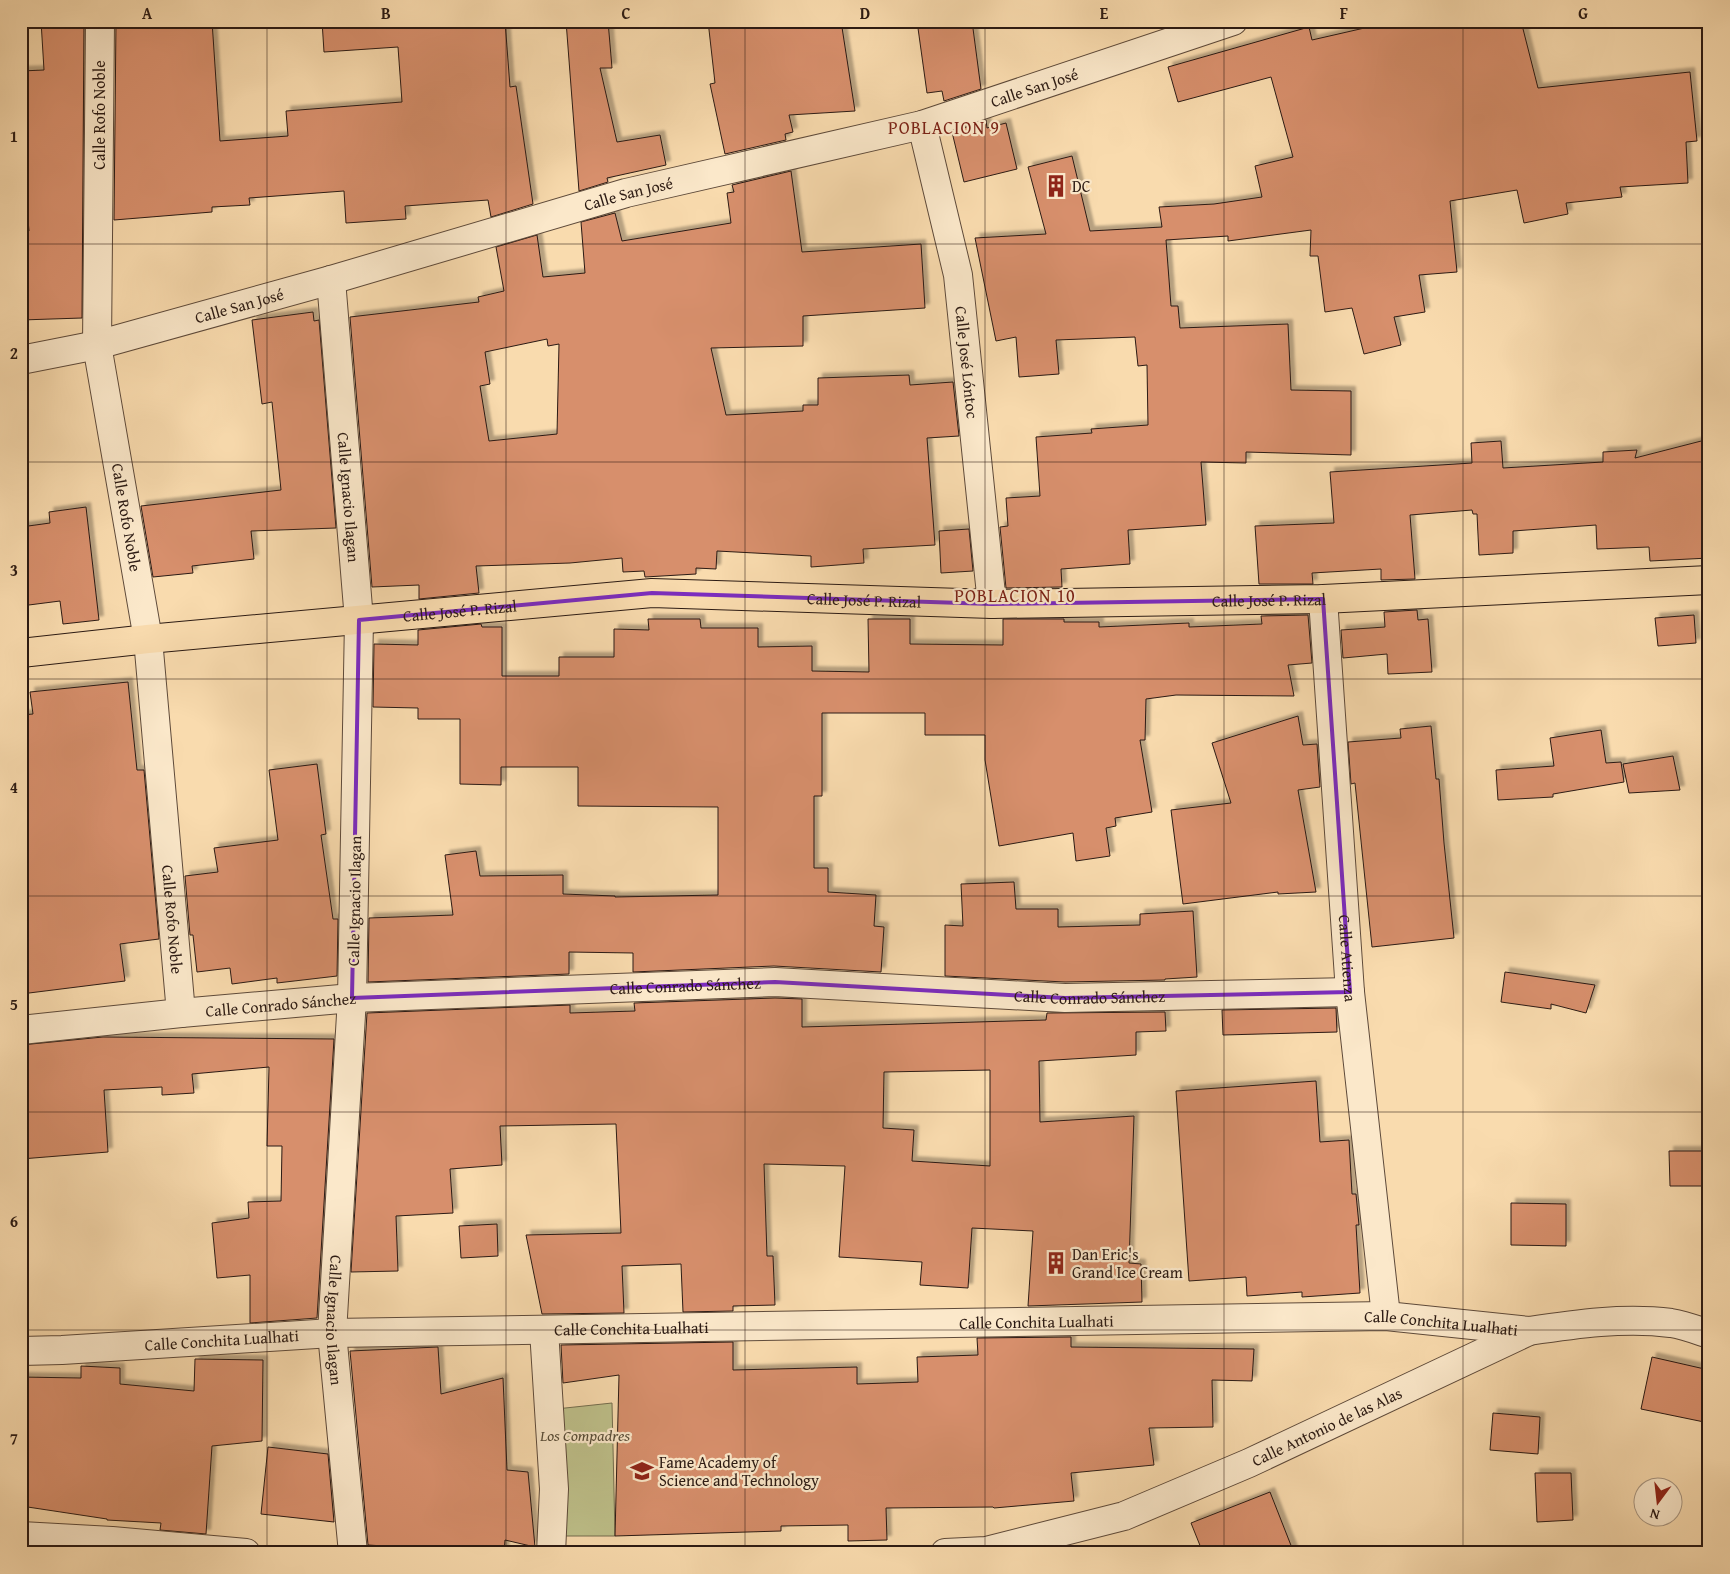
<svg xmlns="http://www.w3.org/2000/svg" width="1730" height="1574" font-family="'Gentium Book Plus',serif">
<style>
.green{fill:#bec08a;stroke:#746d4e}
.building{fill:#d78f6c;stroke:#2b1a13;fill-rule:evenodd;filter:url(#shadow)}
.lines{fill:none;stroke-linecap:round;stroke-linejoin:round}
.minor-casing{stroke:#5e4a3a;stroke-width:30}
.major-casing{stroke:#2b1a13;stroke-width:30}
.minor{stroke:#fbe8ca;stroke-width:28}
.major{stroke:#f9dbae;stroke-width:28}
.marked{fill:none;stroke:#7b2cbf;stroke-width:4;stroke-linejoin:round}
.grid{fill:none;stroke:#2b1a13;stroke-width:1;stroke-opacity:0.55}
.labels{text-anchor:middle;stroke-width:4.5;stroke-linejoin:round;paint-order:stroke}
.street-label{font-size:16px;fill:#2b1a13;stroke:#fbe8ca}
.poi-label{font-size:16px;fill:#2b1a13;stroke:#fbe8ca;text-anchor:start}
.park-label{font-size:16px;font-style:italic;fill:#574c37;stroke:#fbe8ca}
.neighbourhood-label{font-size:18px;letter-spacing:1px;fill:#7a1f14;stroke:#fbe8ca}
.neatline{fill:none;stroke:#2b1a13;stroke-width:2}
.grid-label{font-size:16px;text-anchor:middle;font-weight:bold;fill:#2b1a13}
</style>
<defs>
<filter id="shadow"><feDropShadow dx="4.5" dy="-4.5" stdDeviation="1" flood-color="#0004"/></filter>
</defs>
<rect width="100%" height="100%" fill="#f9dbae"/>
<filter id="stains"><feTurbulence type="fractalNoise" baseFrequency=".004" numOctaves="4"/><feColorMatrix values="0 0 0 0 .2 0 0 0 0 .09 0 0 0 0 .02 0 0 0 .5 -.17"/></filter>
<radialGradient id="worn" r=".72"><stop offset=".6" stop-color="#630" stop-opacity="0"/><stop offset="1" stop-color="#630" stop-opacity=".3"/></radialGradient>
<!-- green -->
<path class="green" d="M612,1403L615,1536H563L556,1409Z"/>
<!-- building -->
<g class="building">
<path d="M41,21H84L82,318L21,320V231H29L21,141V71L44,70Z"/>
<path d="M116,21H212L220,141L288,136L286,111L402,102L398,47L324,52L322,21H505L510,87L516,86L533,204L491,217L488,200L405,206L406,219L346,223L344,191L249,198L250,205L212,207V212L114,220Z"/>
<path d="M566,21H608L612,68H600L617,142L660,135L666,165L607,178L608,182L579,191Z"/>
<path d="M708,21H841L855,111L789,115L793,132L785,134L786,140L725,154L710,84L715,83Z"/>
<path d="M917,21H972L981,89L944,101L942,91L927,93Z"/>
<path d="M1395,21H1521L1538,88L1690,72L1697,141L1686,142L1688,183L1620,187L1622,197L1566,203L1568,214L1524,223L1517,190L1450,201L1457,272L1419,275L1425,312L1394,317L1401,345L1364,354L1352,308L1325,312L1318,256H1310L1311,230L1228,241V236L1166,240L1171,306H1178L1180,328L1288,324L1291,390L1351,391V455L1246,452V463L1201,462L1206,525L1128,530L1130,564L1061,569L1062,587L1006,588L1000,527L1008,526L1006,498L1040,496L1036,437L1092,433L1091,429L1148,425L1147,365L1138,366L1135,337L1056,340L1059,374L1019,377L1016,337L996,341L975,238L1046,234L1028,167L1072,156L1090,231L1162,227L1159,207L1214,204L1262,197L1255,166L1293,157L1271,77L1178,102L1168,67L1309,27L1312,40Z"/>
<path d="M986,120L987,128L1006,123L1017,169L964,182L952,132Z"/>
<path d="M791,171L802,252L921,244L925,308L803,316V346L711,348L726,415L803,411V405H818V378L909,375L910,385L953,382L959,436L927,438L935,545L863,549L864,563L811,567V556L717,551L716,569L696,568V574L645,577L644,571L623,572L622,558L570,563L476,566L479,593L419,599V585L372,587L350,317L479,302L478,297L504,291L496,247L537,235L543,277L585,273L581,222L615,213L622,241L731,223L727,193L734,192L732,185ZM547,339L548,346L559,344L557,434L489,441L480,386L490,384L485,352Z"/>
<path d="M313,312L314,321L319,320L336,528L251,531L254,559L192,566L193,573L153,577L141,506L281,490L272,402L262,404L252,320Z"/>
<path d="M1709,439V558L1650,561L1649,547L1597,549L1596,525L1513,531V553L1479,555L1477,514H1473L1472,510L1410,515L1415,579L1381,580V569L1312,573L1313,584H1259L1255,526L1334,523L1330,472L1472,463L1471,443L1501,441L1503,468L1603,462V452L1637,450L1635,458Z"/>
<path d="M86,507L99,620L63,624L60,601L21,606V527L50,523L49,512Z"/>
<path d="M969,529L973,571L941,573L939,531Z"/>
<path d="M1417,610L1418,620L1428,619L1432,672L1388,674L1387,654L1343,658L1341,630L1385,627L1384,612Z"/>
<path d="M1308,615L1312,663L1288,665L1294,696L1176,695L1146,699L1145,740H1140L1152,812L1115,818L1116,826L1106,828L1110,856L1076,861L1073,833L999,846L985,760V735H925V713H822V796H814V868H828V892L876,895L874,926L884,927L881,972L774,966L633,972V953L569,952V974L368,982L369,918L453,915L445,855L476,851L480,876L563,875V894L615,896V897L718,895V807L578,806V767H501V785L460,784V719H418V708L373,707L374,644L418,645V630L481,624L482,627H502V676H559V657H614V629L649,630L648,619H700L701,628H758V647L812,646V671L869,672L868,619H910V644L1003,645V619H1064V622H1099V627L1189,623V627L1262,624L1261,616Z"/>
<path d="M1694,615L1696,643L1658,646L1655,618Z"/>
<path d="M128,682L137,770H144L159,939L120,944L125,981L21,994V715L33,714L30,692Z"/>
<path d="M1298,716L1303,745L1317,744L1320,787L1298,790L1316,892L1278,894V892L1183,904L1171,810L1231,803L1212,743Z"/>
<path d="M1431,726L1436,779H1439L1444,843L1454,938L1372,947L1355,783L1351,784L1348,742L1401,738L1400,729Z"/>
<path d="M1601,730L1606,763L1621,762L1624,782L1553,794V797L1498,800L1496,770L1554,766L1550,738Z"/>
<path d="M1673,756L1680,790L1629,793L1623,764Z"/>
<path d="M317,764L326,834L321,835L333,919H338L337,976L277,983V978L232,984L230,968L197,972L193,935H190L185,876L218,872L214,848L278,840L269,770Z"/>
<path d="M1014,882L1016,909H1058V927L1140,925V914L1193,911L1197,977L1165,979V980L1065,982L945,976V925L963,926L961,884Z"/>
<path d="M1505,972L1595,985L1586,1013L1551,1004V1009L1501,1002Z"/>
<path d="M775,998L802,999V1027L1046,1020L1047,1013L1165,1012L1166,1031L1136,1032V1055L1039,1061L1040,1122L1134,1116L1129,1263L1141,1264L1142,1302L1028,1306L1033,1231L972,1228L968,1288L920,1285L922,1262L839,1257L845,1166L764,1164L767,1256H773L775,1305L733,1306V1311L683,1312L681,1264L622,1266L624,1313L542,1314L526,1235L621,1233L616,1124L500,1126L502,1165L450,1169L453,1213L396,1216L398,1271L351,1272L367,1013L570,1005V1013L635,1011L634,1003ZM990,1070V1166L912,1161L914,1130L883,1128L884,1072Z"/>
<path d="M1336,1008L1337,1032L1223,1035L1222,1010Z"/>
<path d="M103,1037L334,1039L317,1318L250,1323V1275L217,1278L212,1223L249,1218L248,1202L281,1201L282,1146H267L269,1067L192,1074L194,1093L162,1095V1087L104,1090L108,1152L21,1159V1045Z"/>
<path d="M1316,1081L1320,1142L1349,1140L1352,1194H1356L1359,1225H1356L1360,1293L1302,1297V1292L1247,1296L1246,1277L1189,1281L1176,1091Z"/>
<path d="M1669,1151H1709V1186H1670Z"/>
<path d="M1511,1203L1566,1204V1246L1511,1245Z"/>
<path d="M497,1224L498,1256L461,1258L459,1226Z"/>
<path d="M1071,1337V1347L1254,1349L1252,1381L1212,1380L1213,1427L1149,1428L1154,1465L1071,1473L1074,1501L994,1508L993,1507L886,1508L887,1540L848,1541V1525L781,1526V1531L615,1536L619,1375L563,1383L561,1345L733,1342V1370L857,1367V1384L918,1382L917,1357L978,1355L977,1338Z"/>
<path d="M438,1347L441,1394L503,1378L507,1470L528,1472L535,1547L505,1540L504,1553L432,1551L400,1552V1547L368,1545L350,1351Z"/>
<path d="M1652,1357L1709,1370V1423L1641,1409Z"/>
<path d="M195,1359L263,1360L262,1441L212,1446L206,1534L160,1530L161,1523L107,1520V1519L21,1506V1377L81,1378V1366L120,1368V1384L194,1391Z"/>
<path d="M1493,1413L1540,1417L1538,1454L1490,1450Z"/>
<path d="M268,1447L328,1454L334,1522L261,1514Z"/>
<path d="M1535,1473H1571L1573,1520L1537,1522Z"/>
<path d="M1270,1492L1294,1553H1203L1191,1523Z"/>
</g>
<g class="lines">
<defs>
<g id="minor">
<path id="s1" d="M100,21L97,345L148,639L181,1013"/>
<path id="s2" d="M922,125L958,275L992,604"/>
<path id="s3" d="M331,280L359,620L352,998L332,1333L353,1553"/>
<path id="s4" d="M21,360L97,345L331,280L626,193L922,125L1233,21"/>
<path id="s5" d="M1323,599L1350,992L1386,1316"/>
<path id="s6" d="M21,1030L181,1013L352,998L775,982L1065,998L1350,992"/>
<path d="M544,1330L554,1489L551,1553"/>
<path id="s7" d="M21,1351L62,1350L332,1333L1386,1316L1529,1331"/>
<path d="M21,1536L112,1541L246,1553"/>
<path id="s8" d="M945,1553L986,1551L1124,1516L1249,1463L1529,1331C1576,1324 1624,1317 1671,1323C1684,1325 1697,1330 1709,1334"/>
</g>
<g id="major">
<path id="s9" d="M21,653L148,639L652,593L992,604L1323,599L1709,580"/>
</g>
</defs>
<!-- minor casing -->
<use href="#minor" class="minor-casing"/>
<!-- major casing -->
<use href="#major" class="major-casing"/>
<!-- minor -->
<use href="#minor" class="minor"/>
<!-- major -->
<use href="#major" class="major"/>
</g>
<!-- marked area -->
<path class="marked" d="M652,593L992,604L1323,599L1350,992L1065,998L775,982L352,998L359,620Z"/>
<!-- grid -->
<path class="grid" d="M267,21V1553M506,21V1553M745,21V1553M985,21V1553M1224,21V1553M1463,21V1553M21,244H1709M21,462H1709M21,679H1709M21,896H1709M21,1112H1709M21,1330H1709"/>
<!-- icons -->
<defs>
<symbol id="building-bare" viewBox="-9 -9 18 18"><path d="M-4-6H4V6H1V3H-1V6H-4ZM-2.5-4.3h1.7v1.8h-1.7ZM.8-4.3h1.7v1.8H.8ZM-2.5-1h1.7V.8h-1.7ZM.8-1h1.7V.8H.8Z" fill="#8f2418" stroke="#fbe8ca" stroke-width="2.5" paint-order="stroke"/></symbol>
<symbol id="school-bare" viewBox="-9 -9 18 18"><path d="M0-5L7-2L0 1L-7-2ZM-4 1L0 2.5L4 1V4Q0 6-4 4Z" fill="#8f2418" stroke="#fbe8ca" stroke-width="2.5" paint-order="stroke"/></symbol>
</defs>
<g fill-rule="evenodd">
<use href="#building-bare" x="1040" y="170" width="32" height="32"/>
<use href="#building-bare" x="1040" y="1247" width="32" height="32"/>
<use href="#school-bare" x="626" y="1455" width="32" height="32"/>
</g>
<g class="labels">
<!-- street labels -->
<g class="street-label">
<text dy="6" stroke="none"><textPath href="#s4" startOffset="1050">Calle San José</textPath></text>
<text transform="translate(99 115) rotate(-90)" y="6">Calle Rofo Noble</text>
<text dy="6" stroke="none"><textPath href="#s4" startOffset="630">Calle San José</textPath></text>
<text dy="6" stroke="none"><textPath href="#s4" startOffset="225">Calle San José</textPath></text>
<text dy="6" stroke="none"><textPath href="#s2" startOffset="242">Calle José Lóntoc</textPath></text>
<text dy="6" stroke="none"><textPath href="#s3" startOffset="218">Calle Ignacio Ilagan</textPath></text>
<text dy="6" stroke="none"><textPath href="#s1" startOffset="499">Calle Rofo Noble</textPath></text>
<text dy="6" stroke="none"><textPath href="#s9" startOffset="846">Calle José P. Rizal</textPath></text>
<text dy="6" stroke="none"><textPath href="#s9" startOffset="1251">Calle José P. Rizal</textPath></text>
<text dy="6" stroke="none"><textPath href="#s9" startOffset="441">Calle José P. Rizal</textPath></text>
<text transform="translate(354 901) rotate(-89)" y="6">Calle Ignacio Ilagan</text>
<text dy="6" stroke="none"><textPath href="#s1" startOffset="904">Calle Rofo Noble</textPath></text>
<text dy="6" stroke="none"><textPath href="#s5" startOffset="360">Calle Atienza</textPath></text>
<text dy="6" stroke="none"><textPath href="#s6" startOffset="666">Calle Conrado Sánchez</textPath></text>
<text dy="6" stroke="none"><textPath href="#s6" startOffset="1071">Calle Conrado Sánchez</textPath></text>
<text dy="6" stroke="none"><textPath href="#s6" startOffset="261">Calle Conrado Sánchez</textPath></text>
<text dy="6" stroke="none"><textPath href="#s3" startOffset="1042">Calle Ignacio Ilagan</textPath></text>
<text dy="6" stroke="none"><textPath href="#s7" startOffset="1016">Calle Conchita Lualhati</textPath></text>
<text dy="6" stroke="none"><textPath href="#s7" startOffset="1421">Calle Conchita Lualhati</textPath></text>
<text dy="6" stroke="none"><textPath href="#s7" startOffset="611">Calle Conchita Lualhati</textPath></text>
<text dy="6" stroke="none"><textPath href="#s7" startOffset="201">Calle Conchita Lualhati</textPath></text>
<text dy="6" stroke="none"><textPath href="#s8" startOffset="405">Calle Antonio de las Alas</textPath></text>
</g>
<!-- poi labels -->
<g class="poi-label">
<text x="1072" y="192">DC</text>
<text x="1072" y="1260">Dan Eric's<tspan x="1072" dy="18">Grand Ice Cream</tspan></text>
<text x="659" y="1468">Fame Academy of<tspan x="659" dy="18">Science and Technology</tspan></text>
</g>
<!-- park labels -->
<g class="park-label">
<text x="585" y="1441">Los Compadres</text>
</g>
<!-- neighbourhood labels -->
<g class="neighbourhood-label">
<text x="944" y="134">POBLACION 9</text>
<text x="1015" y="602">POBLACION 10</text>
</g>
</g>
<!-- margin -->
<rect width="1730" height="1574" fill="none" stroke="#f9dbae" stroke-width="55"/>
<!-- north arrow -->
<g transform="translate(1658 1502) rotate(195)"><circle r="24" fill="#fbe8ca" stroke="#a89681"/>
<path d="M0-4L9 19L0 12L-9 19Z" fill="#8f2418"/>
<text y="-8" font-size="14" font-weight="bold" text-anchor="middle" fill="#2b1a13">N</text>
</g>
<rect x="28" y="28" width="1674" height="1518" class="neatline"/>
<g class="grid-label">
<text x="147" y="19">A</text>
<text x="386" y="19">B</text>
<text x="626" y="19">C</text>
<text x="865" y="19">D</text>
<text x="1104" y="19">E</text>
<text x="1344" y="19">F</text>
<text x="1583" y="19">G</text>
<text x="14" y="142">1</text>
<text x="14" y="359">2</text>
<text x="14" y="576">3</text>
<text x="14" y="793">4</text>
<text x="14" y="1010">5</text>
<text x="14" y="1227">6</text>
<text x="14" y="1444">7</text>
</g>
<rect width="100%" height="100%" filter="url(#stains)"/>
<rect width="100%" height="100%" fill="url(#worn)"/>
</svg>
